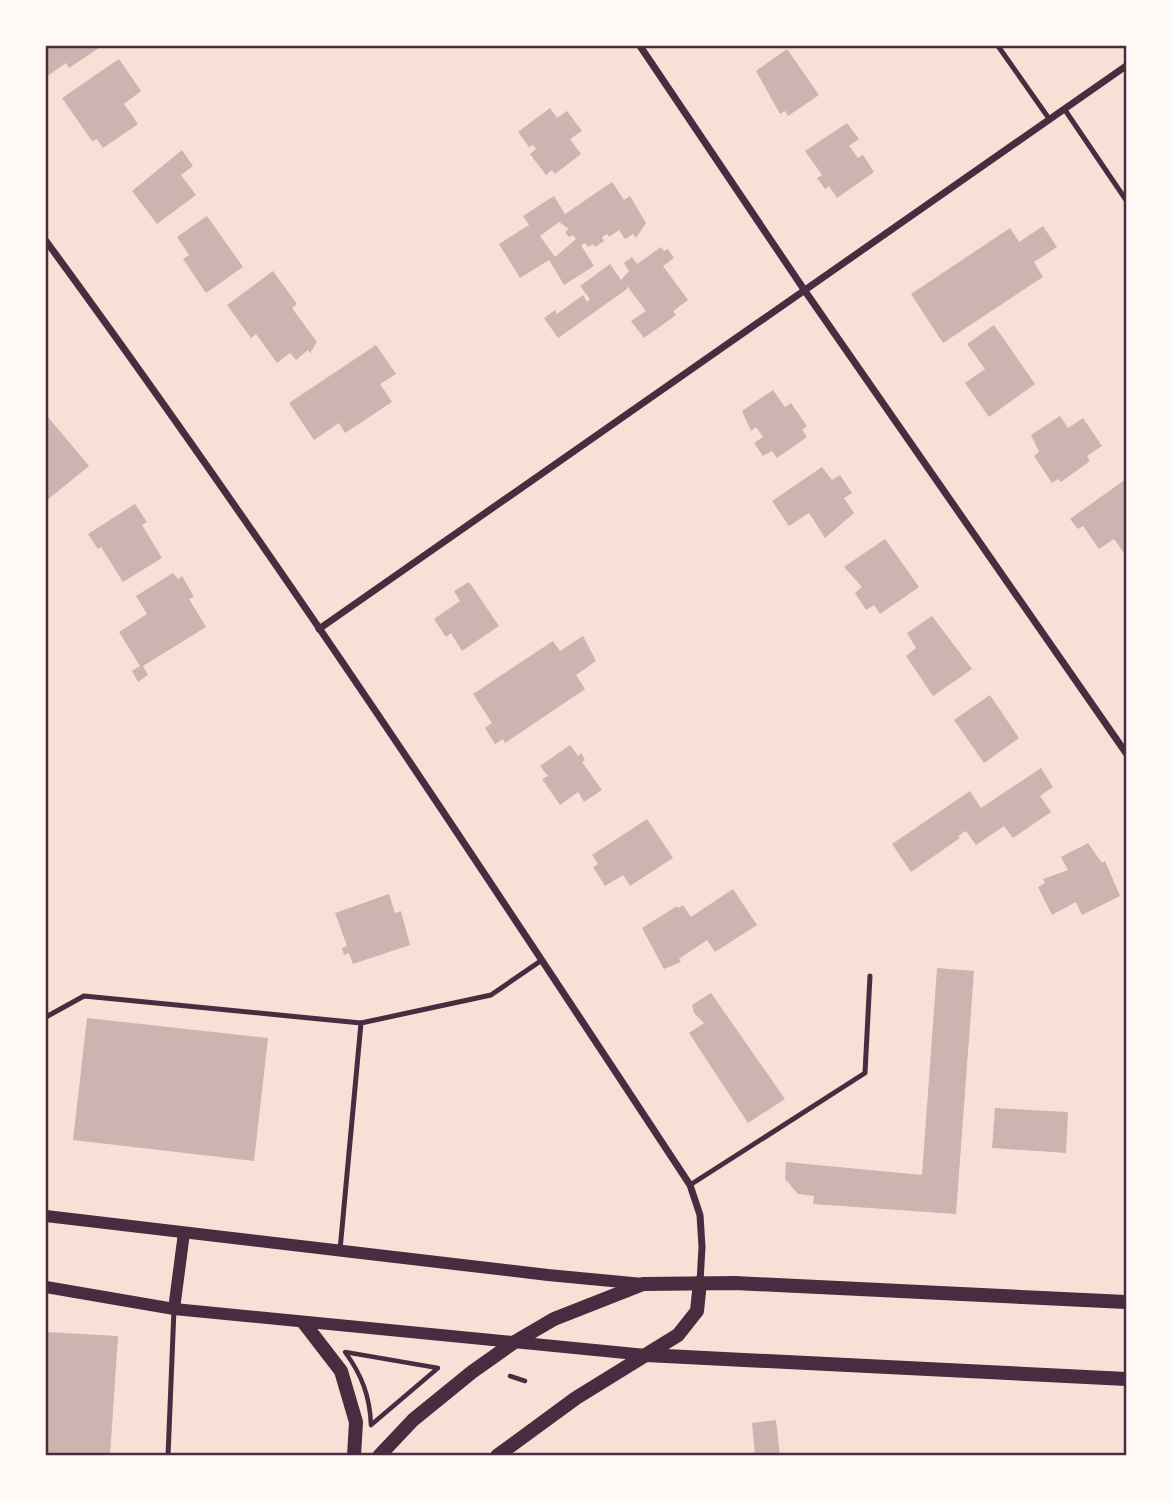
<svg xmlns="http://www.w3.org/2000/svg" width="1172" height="1501" font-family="'Asap Condensed',sans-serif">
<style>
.building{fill:#ccb4b1;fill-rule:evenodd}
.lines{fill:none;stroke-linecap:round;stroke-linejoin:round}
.path{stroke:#4a2c40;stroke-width:4.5}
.service{stroke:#4a2c40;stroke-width:5}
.minor{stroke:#4a2c40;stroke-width:7}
.tertiary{stroke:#4a2c40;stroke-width:12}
.secondary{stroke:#4a2c40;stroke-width:14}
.neatline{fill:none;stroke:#4a2c40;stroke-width:2.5}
</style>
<rect width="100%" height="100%" fill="#f7e1d7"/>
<!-- building -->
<g class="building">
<path d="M46,46H102L69,68L66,63L46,77Z"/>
<path d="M787,49L819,95L788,116L785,111L780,114L756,71Z"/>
<path d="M119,59L141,91L124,104L138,124L103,148L97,139L92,141L62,98Z"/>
<path d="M550,108L557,118L567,111L582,131L570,139L581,154L555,174L552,170L546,175L530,154L536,149L533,145L529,147L518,132Z"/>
<path d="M847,123L859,139L849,146L858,158L863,155L874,172L837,198L829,186L825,189L817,178L822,175L805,151Z"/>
<path d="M182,150L193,166L181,175L196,195L157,224L132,191Z"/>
<path d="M612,182L624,200L630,196L646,223L636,238L633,234L625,239L619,230L609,237L607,234L602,237L604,241L595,247L593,244L588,247L585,243L581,245L594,266L564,285L549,260L520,278L499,244L529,225L523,216L554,196L565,214ZM559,222L569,229L565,232L569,237L573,235L576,239L555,257L540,236Z"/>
<path d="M207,216L243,267L206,293L183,259L189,255L177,237Z"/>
<path d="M1043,226L1057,247L1034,262L1043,277L943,343L911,294L1010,228L1019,242Z"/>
<path d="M661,247L664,251L668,249L674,258L663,266L688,300L673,311L676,315L644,338L631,321L646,311L627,286V289L558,338L544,318L555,310L557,314L583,295L587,302L590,299L580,286L610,264L621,280L629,271L624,263L632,257L637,264Z"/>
<path d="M273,271L297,304L292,308L317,342L310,353L308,350L296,360L290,353L277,363L256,334L251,338L227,305Z"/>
<path d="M994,325L1035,384L989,417L965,383L985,369L967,344Z"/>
<path d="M376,345L396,374L380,384L392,402L345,433L339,423L314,440L289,403Z"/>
<path d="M773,390L785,407L791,403L807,426L802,430L807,437L777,458L772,451L763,456L754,443L763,437L756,427L751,431L742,411Z"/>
<path d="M1060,416L1068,428L1083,418L1102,446L1087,456L1090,461L1061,482L1058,479L1052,483L1034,456L1039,452L1031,435Z"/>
<path d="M48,417L89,466L46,501V419Z"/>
<path d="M822,467L832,480L840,475L852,493L844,498L854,513L825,538L809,513L789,526L772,501Z"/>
<path d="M1126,479V551L1124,553L1114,539L1099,549L1083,526L1078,529L1070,519Z"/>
<path d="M135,504L147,522L142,525L162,558L123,582L101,547L98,549L88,534Z"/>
<path d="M885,539L919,587L880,614L874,605L866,610L855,593L862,587L844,567Z"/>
<path d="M173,573L178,579L182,576L194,597L189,599L206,627L143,666L148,675L138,682L132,671L140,666L119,632L147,614L136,596Z"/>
<path d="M469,582L499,626L462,651L451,633L446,637L434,619L460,601L454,591Z"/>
<path d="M932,616L972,669L933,696L906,656L916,648L907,633Z"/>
<path d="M583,636L596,661L576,675L585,689L505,743L503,739L495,744L485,728L492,723L473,694L553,641L560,651Z"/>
<path d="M990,695L1019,738L984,763L954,720Z"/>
<path d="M570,745L578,756L581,753L585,760L582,762L602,790L584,802L578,792L560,805L542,779L548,776L540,766Z"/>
<path d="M1041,768L1053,787L1040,796L1051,812L1013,838L1004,826L976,845L966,831L958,836L960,838L911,872L892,844L970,791L981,808Z"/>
<path d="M647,819L673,858L630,886L623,875L605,886L593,867L598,864L592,855Z"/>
<path d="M1088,843L1102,863L1105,861L1120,896L1082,915L1076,902L1052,915L1038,887L1045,883L1043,879L1068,870L1061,857Z"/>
<path d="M733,889L757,925L715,952L707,940L679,959L681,962L664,969L642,928L677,906L678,908L683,905L691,917Z"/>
<path d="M389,894L395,913L401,911L410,945L353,964L349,953L344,955L342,948L347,946L335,913Z"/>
<path d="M937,968L974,971L956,1214L813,1204L814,1196L798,1194L785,1179L786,1162L922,1175Z"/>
<path d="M711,993L785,1099L748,1123L689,1033L704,1023L694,1013L692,1005Z"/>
<path d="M87,1018L268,1038L254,1161L73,1140Z"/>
<path d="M995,1108L1068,1112L1066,1153L992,1148Z"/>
<path d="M46,1332L118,1336L110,1456H46Z"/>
<path d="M776,1420L780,1456H755L752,1423Z"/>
</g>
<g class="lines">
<!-- path -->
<g class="path">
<path d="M345,1352L438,1368L371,1425C370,1397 362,1375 345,1352Z"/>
<path d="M510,1376L525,1381"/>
</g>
<!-- service -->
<g class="service">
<path d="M998,46L1050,120"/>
<path d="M1065,110L1126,200"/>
<path d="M46,1017L84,996L361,1023L491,995L542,960"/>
<path d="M690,1185L865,1073L870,976"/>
<path d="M340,1250L361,1023"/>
<path d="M168,1456L174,1309"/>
</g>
<!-- minor -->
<g class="minor">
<path d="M640,46L805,291L1126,753"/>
<path d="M46,241C271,548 481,867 690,1185L700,1215L702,1247L700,1282"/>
<path d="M319,629L1126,66"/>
</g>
<!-- tertiary -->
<g class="tertiary">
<path d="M46,1216L548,1275L643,1284"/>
<path d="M46,1287L174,1309L646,1355"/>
<path d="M174,1309L184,1233"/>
</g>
<!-- secondary -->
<g class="secondary">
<path d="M304,1323L341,1371L356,1422L354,1456"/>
<path d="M646,1355L1126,1379"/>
<path d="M379,1456L413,1420L472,1372L513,1343L554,1319L643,1284L735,1283L1126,1302"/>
<path d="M497,1456L576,1398L678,1335L697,1311L700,1282"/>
</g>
</g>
<!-- border -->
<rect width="1172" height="1501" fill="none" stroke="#fffaf5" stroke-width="94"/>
<rect x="47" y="47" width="1078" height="1407" class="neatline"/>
</svg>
